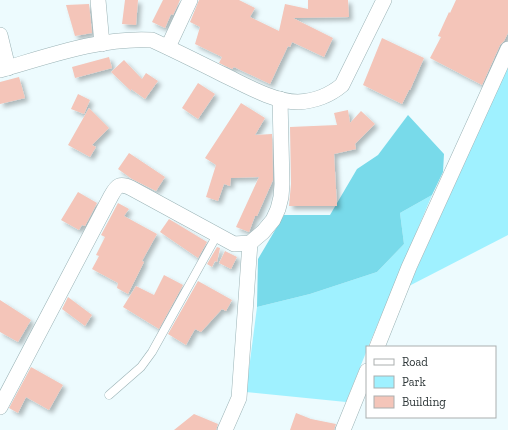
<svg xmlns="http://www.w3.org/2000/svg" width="508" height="430" font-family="'Zilla Slab',serif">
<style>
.green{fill:#9ff1ff}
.forest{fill:#78daea}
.building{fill:#f4c5b9;filter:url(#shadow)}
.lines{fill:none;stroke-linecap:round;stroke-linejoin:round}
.lane-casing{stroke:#9bb3b6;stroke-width:9}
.street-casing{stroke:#9bb3b6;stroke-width:16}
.lane{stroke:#fff;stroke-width:8}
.street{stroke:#fff;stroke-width:15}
</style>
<defs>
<filter id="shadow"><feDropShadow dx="3.5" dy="3.5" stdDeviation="2" flood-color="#0004"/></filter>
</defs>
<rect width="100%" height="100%" fill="#edfbfe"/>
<!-- green -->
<g class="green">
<path d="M508,66V235L409,286Z"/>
<path d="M432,195L368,347H367V350L346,402L246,392L257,307L310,294L377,272L404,244L400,213Z"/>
</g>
<!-- forest -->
<path class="forest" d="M408,115L444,154L443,172L432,195L400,213L404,244L377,272L310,294L257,307L258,259L284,215H330L357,169L378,155Z"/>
<!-- building -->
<g class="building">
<path d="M125,0H138L136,25L122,24Z"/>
<path d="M163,0H180L173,15L171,14L165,28L152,22Z"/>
<path d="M199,0H239L255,8L250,17L279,31L285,4L308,9V0H348L349,17L293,18L333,38L324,57L292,42L290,47L288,46L270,84L234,67L232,69L219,63L222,57L195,44L200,27L190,22Z"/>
<path d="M456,0H508V33L504,41L500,45L482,85L430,58L441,37L438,36L449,12L450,13Z"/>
<path d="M89,4L92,33L75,36L66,5Z"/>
<path d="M382,38L424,58L410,90H409L402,104L363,85Z"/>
<path d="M109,57L112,68L75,78L72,67Z"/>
<path d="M124,60L142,79L146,73L158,81L145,99L131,89V91L111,72Z"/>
<path d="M19,77L25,98L0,104V82Z"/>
<path d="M198,83L215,94L198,119L182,108Z"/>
<path d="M78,94L90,100L84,114L71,109Z"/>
<path d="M241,103L265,118L255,135L272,134L273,180L257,216H255L249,232L236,227L259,177L231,178L230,186L224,184L218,201L206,197L216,165L205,158Z"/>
<path d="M89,108L109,128L92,145L96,147L90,157L68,145Z"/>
<path d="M348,110L350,123L361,111L375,124L355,144L356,149L334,154L337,206H289L291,184L290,127L337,125L334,113Z"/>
<path d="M129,153L165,177L156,191L132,179L118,169Z"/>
<path d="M78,192L97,203L85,226L82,225L79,230L61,220Z"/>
<path d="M118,203L129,209L124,216L157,234L142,261L144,262L128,294L117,288L118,283L92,269L99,256L96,255L105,237L101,235Z"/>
<path d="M169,219L207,242L198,258L160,232Z"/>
<path d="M217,247L220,248L217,262L215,261L212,267L207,264Z"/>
<path d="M225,251L237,257L231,269L219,263Z"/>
<path d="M164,275L183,285L159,329L123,307L136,286L154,295Z"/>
<path d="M198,281L232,300L226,311L222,309L201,332L195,329L186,345L168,334Z"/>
<path d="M68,297L92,315L85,326L62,309Z"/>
<path d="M0,300L31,320L18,342L0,332Z"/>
<path d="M31,367L63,385L49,410L26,397L18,413L9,408Z"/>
<path d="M296,413L311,419L336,424L334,430H290Z"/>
<path d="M194,414L218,424L216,430H174Z"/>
</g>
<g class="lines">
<defs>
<path id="lane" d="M109,395L141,367L152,352L217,235"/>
<g id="street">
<path d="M98,0L102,44"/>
<path d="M0,35L8,68"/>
<path d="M168,47L190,0"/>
<path d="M0,70C49,56 101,37 152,40C176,51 200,63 224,75C245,85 274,102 298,102C316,101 329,96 342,85L384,0"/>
<path d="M377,347L409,267L508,49"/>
<path d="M0,407L111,196C117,185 120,183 131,188L234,244L250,243L263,232L273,220L278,209L281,197L282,184L280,99"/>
<path d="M225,430L239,398L250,243"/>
<path d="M343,430L367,371"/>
</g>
</defs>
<!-- lane casing -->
<use href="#lane" class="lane-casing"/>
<!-- street casing -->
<use href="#street" class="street-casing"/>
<!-- lane -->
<use href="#lane" class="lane"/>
<!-- street -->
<use href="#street" class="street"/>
</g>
<!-- legend -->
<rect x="366" y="346" width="130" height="72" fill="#ffffff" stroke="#abafaf"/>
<rect x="374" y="359" width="20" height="6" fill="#ffffff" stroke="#abafaf"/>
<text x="402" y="366" font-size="12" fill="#2d3638">Road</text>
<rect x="374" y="376" width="20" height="12" fill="#9ff1ff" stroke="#abafaf"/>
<text x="402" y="386" font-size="12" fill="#2d3638">Park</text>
<rect x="374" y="396" width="20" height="12" fill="#f4c5b9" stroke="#abafaf"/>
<text x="402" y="406" font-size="12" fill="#2d3638">Building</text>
</svg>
